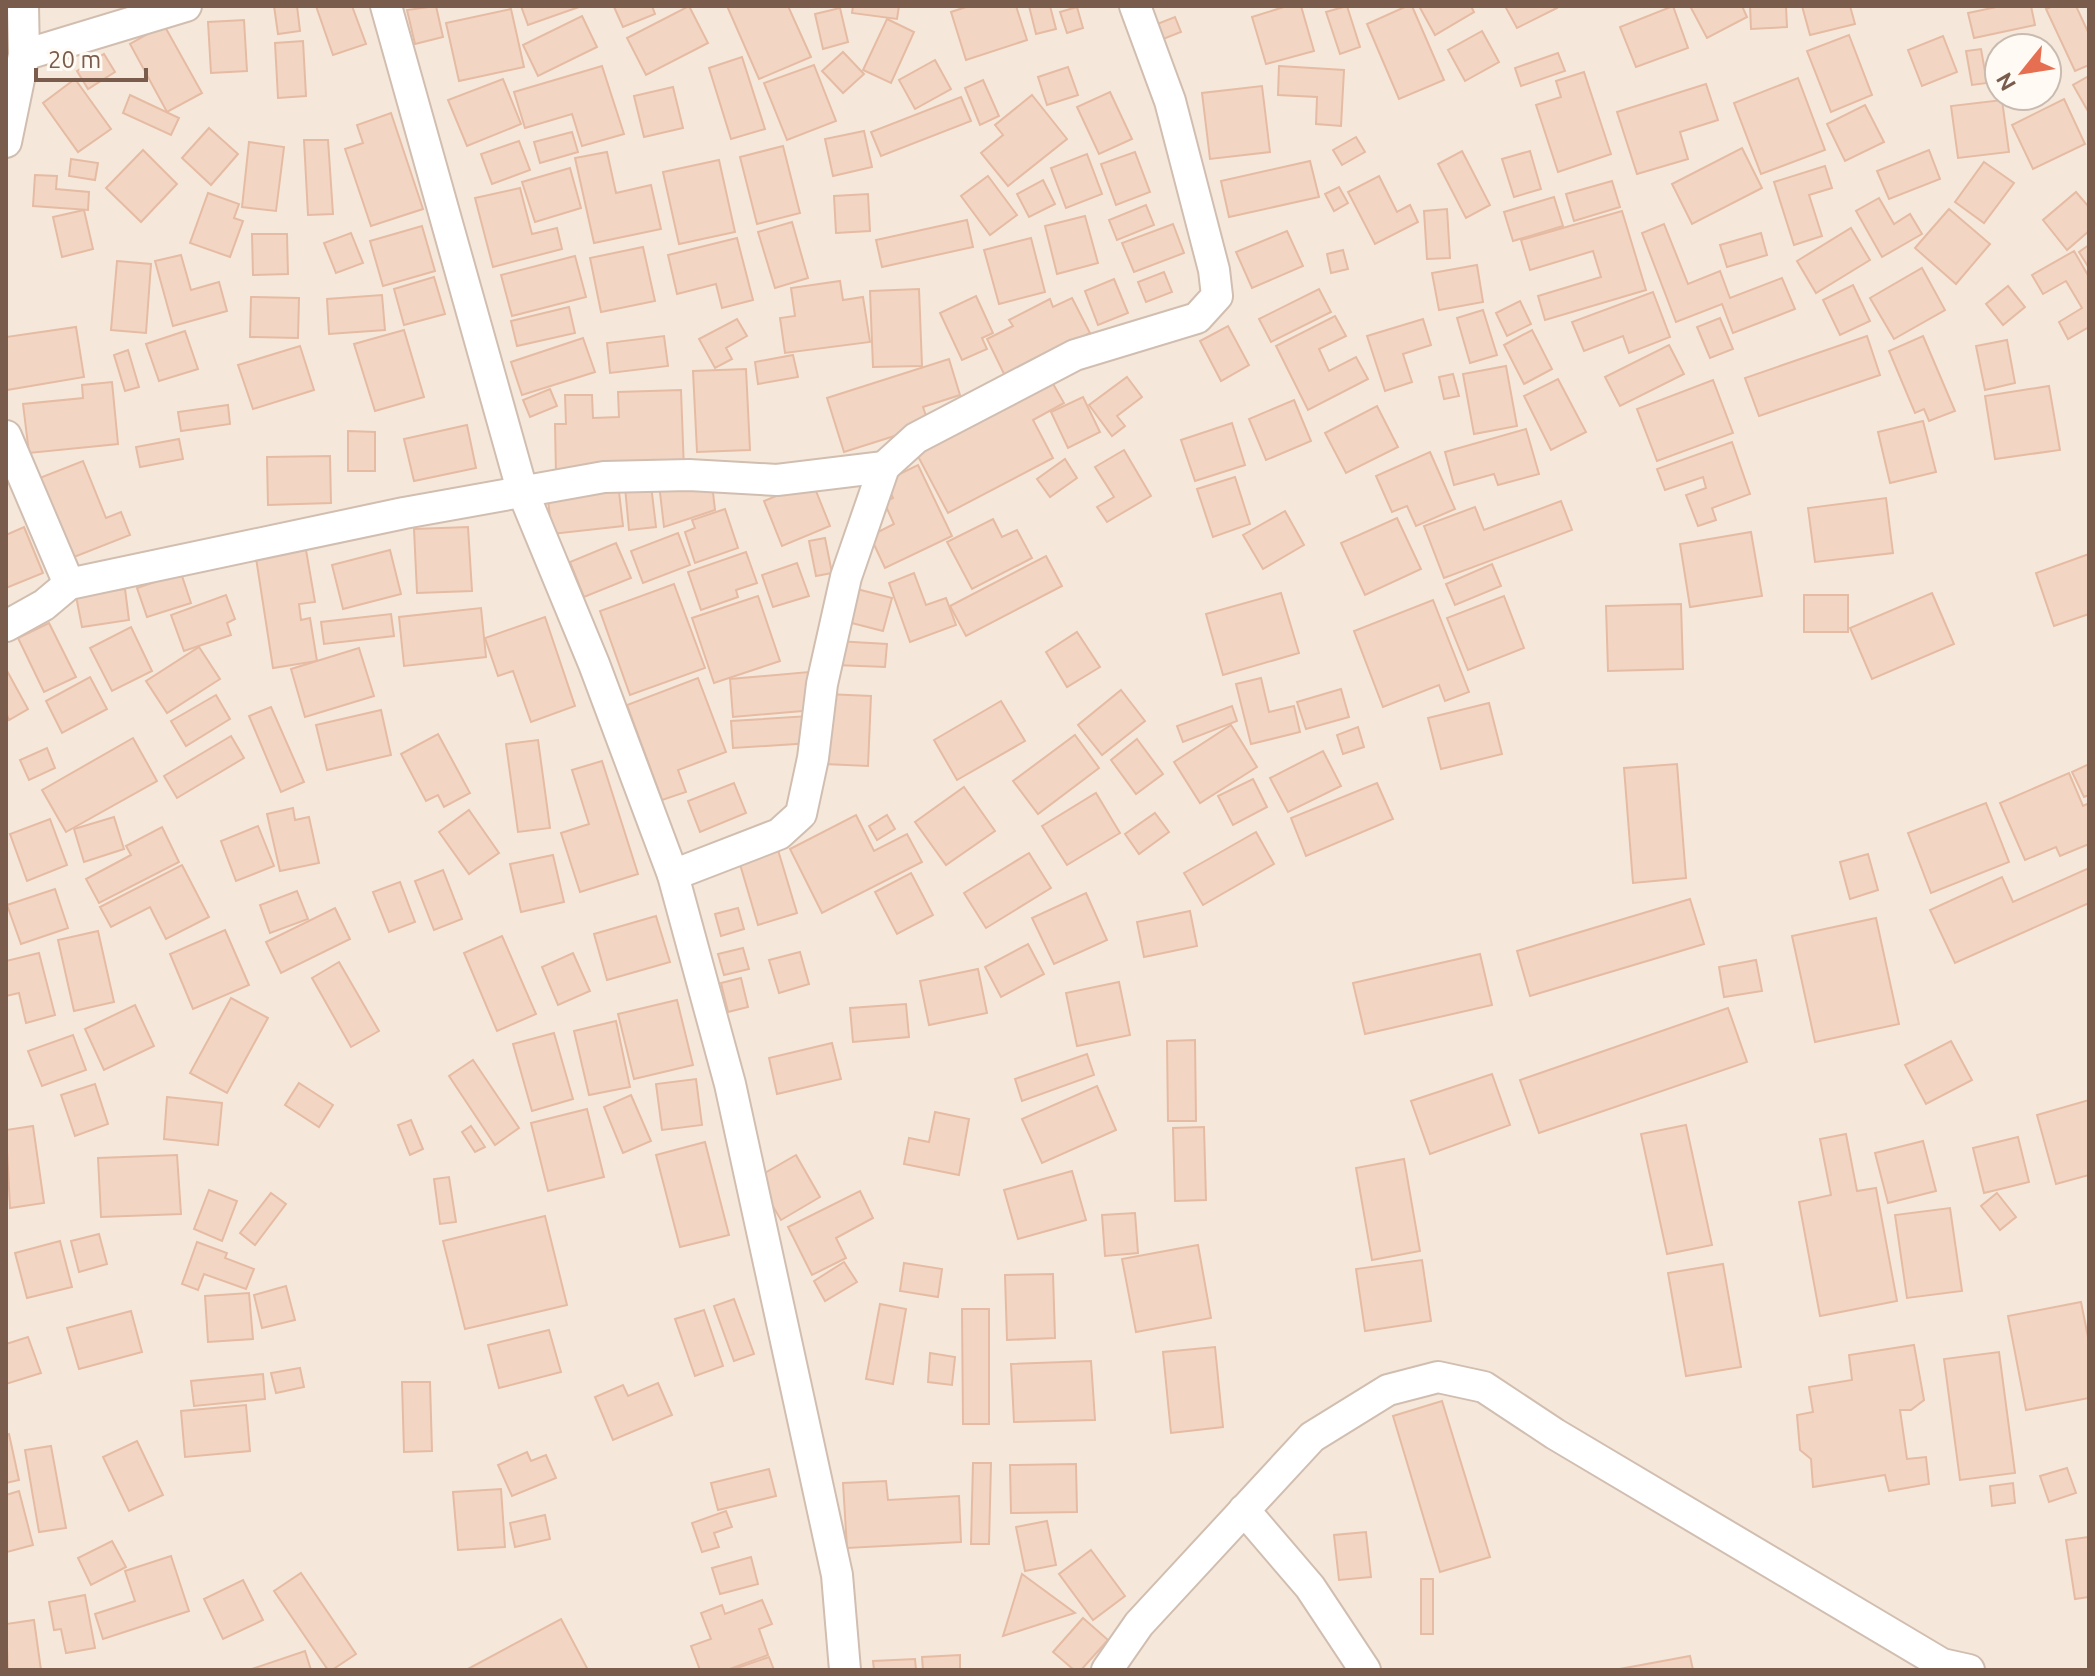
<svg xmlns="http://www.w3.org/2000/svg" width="2095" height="1676" font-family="Ubuntu,sans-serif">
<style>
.residential{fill:#f5e8da;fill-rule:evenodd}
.building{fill:#f3d5c3;stroke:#e6bba3;stroke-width:2}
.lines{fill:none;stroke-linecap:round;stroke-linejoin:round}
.street-casing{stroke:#d1beb0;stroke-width:34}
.street{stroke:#fff;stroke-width:30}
</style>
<rect width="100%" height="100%" fill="#fdf6ec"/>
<!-- residential -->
<path class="residential" d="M6,6H2089V1670H6ZM1999,48H2047V96H1999Z"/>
<!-- building -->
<g class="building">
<path d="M274,6H297L300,31L278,34Z"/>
<path d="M316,6H352L366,44L333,55Z"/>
<path d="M436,6L443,37L415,44L407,10Z"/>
<path d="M521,6H579V7L528,25Z"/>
<path d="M652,6L655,14L623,27L614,7Z"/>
<path d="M689,6L708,43L646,75L627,38Z"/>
<path d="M727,6H788L811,57L759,79Z"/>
<path d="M853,6H899L897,19L852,13Z"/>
<path d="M969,6H1016L1027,40L966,60L951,12Z"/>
<path d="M1029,6H1050L1056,29L1036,34Z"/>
<path d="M1287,6H1301L1314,51L1266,64L1252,17Z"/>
<path d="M1347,6L1360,47L1340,54L1326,12Z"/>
<path d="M1407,6H1412L1444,80L1399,99L1367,24Z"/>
<path d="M1419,6H1471L1474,12L1435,35Z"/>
<path d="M1505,6H1556L1557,8L1517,28Z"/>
<path d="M1673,6L1688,48L1636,67L1620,27Z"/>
<path d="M1690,6H1742L1747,17L1707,38Z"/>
<path d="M1750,6H1786L1787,27L1751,29Z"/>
<path d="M1802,6H1850L1855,24L1810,35Z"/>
<path d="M2001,6H2031L2035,25L1974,38L1968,13Z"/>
<path d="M2053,6H2076L2089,34V65L2075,71L2046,9Z"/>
<path d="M1077,7L1083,28L1067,33L1060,12Z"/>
<path d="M840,8L848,42L823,49L815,14Z"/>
<path d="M511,9L524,67L459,81L446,23Z"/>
<path d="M582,16L597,47L538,76L523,45Z"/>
<path d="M1175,17L1181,32L1158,41L1152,26Z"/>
<path d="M887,19L914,32L891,83L863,70Z"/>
<path d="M244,20L247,71L211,73L208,22Z"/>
<path d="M164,25L202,93L167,112L130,44Z"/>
<path d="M1482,31L1499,62L1465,81L1448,50Z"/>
<path d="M1849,35L1872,95L1831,112L1807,51Z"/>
<path d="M1943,36L1957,72L1922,86L1908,50Z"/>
<path d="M303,41L306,96L278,98L275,43Z"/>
<path d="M1981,49L1987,83L1972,85L1966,51Z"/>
<path d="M843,52L864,74L843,93L822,71Z"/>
<path d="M1558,53L1565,71L1521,86L1515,68Z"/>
<path d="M104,54L115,72L88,89L77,71Z"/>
<path d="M742,57L765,129L731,139L709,68Z"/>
<path d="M935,60L951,89L915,109L899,80Z"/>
<path d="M814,65L836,121L787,140L764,83Z"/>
<path d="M602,66L624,134L582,146L572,114L525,128L514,92Z"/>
<path d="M1279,66L1344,70L1341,126L1316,124L1317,97L1278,95Z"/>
<path d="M1068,67L1078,95L1047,105L1038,77Z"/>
<path d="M1584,72L1611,154L1558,172L1536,105L1561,97L1556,81Z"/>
<path d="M2089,76V113L2073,85Z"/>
<path d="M1798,78L1825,150L1761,174L1734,103Z"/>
<path d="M75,79L111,129L78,152L43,103Z"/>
<path d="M503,79L521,124L467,146L448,100Z"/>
<path d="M983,80L999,116L980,125L965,88Z"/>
<path d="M1706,84L1718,120L1680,132L1688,159L1637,174L1617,112Z"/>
<path d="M1262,86L1270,152L1210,159L1202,93Z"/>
<path d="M673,87L683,128L644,137L634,96Z"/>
<path d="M1110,92L1132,139L1099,154L1077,107Z"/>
<path d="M130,95L179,118L171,135L123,113Z"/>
<path d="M1032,95L1067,139L1008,186L981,153L1003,135L995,125Z"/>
<path d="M961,97L971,121L881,156L871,132Z"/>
<path d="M2064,99L2085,144L2033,169L2012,125Z"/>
<path d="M2002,100L2009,152L1958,158L1951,106Z"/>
<path d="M1865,105L1884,142L1845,161L1827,124Z"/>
<path d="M391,113L423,209L371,226L345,149L363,143L357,125Z"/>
<path d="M209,128L238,154L211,185L182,158Z"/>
<path d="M864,131L872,167L833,176L825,139Z"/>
<path d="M572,132L578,152L540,163L534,142Z"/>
<path d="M1356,137L1365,152L1342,165L1333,150Z"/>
<path d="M304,140H328L333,214L308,215Z"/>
<path d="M519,141L530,170L492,184L481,154Z"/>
<path d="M249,142L284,147L276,211L242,207Z"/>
<path d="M783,146L800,213L757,224L740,157Z"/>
<path d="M1742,148L1762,188L1692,224L1672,184Z"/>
<path d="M143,150L177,184L141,222L106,188Z"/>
<path d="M1929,150L1940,179L1889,199L1877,171Z"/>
<path d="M1462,151L1490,205L1466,218L1438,164Z"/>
<path d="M1530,151L1541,189L1514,197L1502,159Z"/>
<path d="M607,152L616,193L651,185L661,229L594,243L575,158Z"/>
<path d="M1135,152L1150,192L1116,205L1101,164Z"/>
<path d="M1087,154L1102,194L1066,208L1051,168Z"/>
<path d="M71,159L98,163L95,180L69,176Z"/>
<path d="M719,160L735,232L679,244L663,172Z"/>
<path d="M1310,161L1319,197L1229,217L1221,181Z"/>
<path d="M1984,162L2014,183L1984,223L1955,202Z"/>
<path d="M1825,166L1832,188L1809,195L1822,236L1794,245L1774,182Z"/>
<path d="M570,168L581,208L535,222L522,182Z"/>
<path d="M35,175L57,176L56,189L89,192L88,210L33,206Z"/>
<path d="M988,176L1017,215L990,235L961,196Z"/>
<path d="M1379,176L1397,212L1410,205L1418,222L1375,244L1348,192Z"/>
<path d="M1043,180L1055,204L1029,217L1017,194Z"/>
<path d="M1612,181L1620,207L1574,221L1566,194Z"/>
<path d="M1339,187L1348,203L1334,211L1325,194Z"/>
<path d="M520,188L532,234L557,228L562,249L493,267L475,198Z"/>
<path d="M2076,192L2089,207V231L2067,250L2043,220Z"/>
<path d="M208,193L239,204L234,218L243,221L230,257L190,243Z"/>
<path d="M868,194L870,231L836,233L834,196Z"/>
<path d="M1554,197L1563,226L1513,241L1504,212Z"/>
<path d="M1879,198L1894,224L1910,214L1922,234L1882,257L1856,211Z"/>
<path d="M1146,205L1154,225L1117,240L1109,220Z"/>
<path d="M1447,209L1450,258L1427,259L1424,211Z"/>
<path d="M1949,209L1990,244L1956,284L1915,248Z"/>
<path d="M84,210L93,249L62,257L53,217Z"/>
<path d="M1622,211L1646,290L1545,320L1538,296L1601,277L1593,251L1530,270L1521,240Z"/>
<path d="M1085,216L1098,263L1057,274L1045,226Z"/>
<path d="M967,220L973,247L882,267L876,240Z"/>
<path d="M792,222L808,278L775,288L758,232Z"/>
<path d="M1173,224L1184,253L1134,272L1122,243Z"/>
<path d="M1664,224L1688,284L1720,271L1730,298L1782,278L1795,309L1733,333L1722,304L1676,322L1642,233Z"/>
<path d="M422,226L435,271L383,286L370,241Z"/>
<path d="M1851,228L1870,260L1816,293L1797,261Z"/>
<path d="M1287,231L1303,266L1252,288L1236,252Z"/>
<path d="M351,233L363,263L336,273L324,243Z"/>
<path d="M1761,233L1767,255L1727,267L1720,245Z"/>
<path d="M252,234H287L288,274L253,275Z"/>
<path d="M737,238L753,300L722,308L716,284L677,294L668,255Z"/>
<path d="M1031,238L1045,292L999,304L984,250Z"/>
<path d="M2089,245V268L2079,252Z"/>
<path d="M643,247L655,301L601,312L590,258Z"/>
<path d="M1343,250L1348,269L1331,273L1327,254Z"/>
<path d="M2074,251L2089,277V327L2068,339L2059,322L2082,308L2066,281L2043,294L2032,275Z"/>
<path d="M181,255L191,290L219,282L227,311L173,326L155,261Z"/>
<path d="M575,256L586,297L512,316L501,275Z"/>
<path d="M117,261L151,264L146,333L111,330Z"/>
<path d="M1477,265L1483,302L1439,310L1432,273Z"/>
<path d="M1922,268L1945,310L1894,339L1870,298Z"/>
<path d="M1164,272L1172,292L1146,302L1138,282Z"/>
<path d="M434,277L445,314L404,325L394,289Z"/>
<path d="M1114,279L1128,313L1098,325L1085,291Z"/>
<path d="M840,281L843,300L863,297L870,342L785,353L780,318L795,316L791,288Z"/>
<path d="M1853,285L1870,321L1840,335L1823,300Z"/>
<path d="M2008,286L2025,307L2003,325L1986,304Z"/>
<path d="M919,289L922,366L873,367L870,291Z"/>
<path d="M1319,289L1331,312L1271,342L1259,319Z"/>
<path d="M1653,292L1670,337L1629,353L1623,336L1584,351L1572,322Z"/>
<path d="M382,295L385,330L329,334L327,299Z"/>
<path d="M976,296L993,333L982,338L987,349L962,360L940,313Z"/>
<path d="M251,297L299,298L298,338L250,337Z"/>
<path d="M1072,298L1090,333L1005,376L987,339L1013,326L1009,320L1050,299L1053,307Z"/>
<path d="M1520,301L1531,324L1507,336L1496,313Z"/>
<path d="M569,307L575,333L517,346L511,321Z"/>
<path d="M1483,310L1497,355L1470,363L1457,318Z"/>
<path d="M1335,316L1346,336L1319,349L1329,371L1356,357L1368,379L1308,410L1276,346Z"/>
<path d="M1720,318L1733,349L1710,358L1697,327Z"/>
<path d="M737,319L747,336L726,348L732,359L715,368L699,339Z"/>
<path d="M1423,319L1431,345L1403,354L1412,382L1385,391L1367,336Z"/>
<path d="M1228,326L1249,365L1221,381L1200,341Z"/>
<path d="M76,327L84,377L7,390L6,337Z"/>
<path d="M404,330L424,397L375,411L354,344Z"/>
<path d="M1532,330L1552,369L1524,384L1504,345Z"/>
<path d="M185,331L198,369L159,381L146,344Z"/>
<path d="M664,336L668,366L610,373L607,343Z"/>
<path d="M1867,336L1880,375L1759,416L1745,378Z"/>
<path d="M1923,336L1955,411L1929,421L1924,409L1915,413L1889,351Z"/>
<path d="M583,338L595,372L522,395L511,362Z"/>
<path d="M2007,340L2015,383L1985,390L1976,346Z"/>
<path d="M1669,345L1684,374L1620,406L1605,377Z"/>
<path d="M300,346L314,390L253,409L238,365Z"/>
<path d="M128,350L139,387L125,391L114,355Z"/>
<path d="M793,355L798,377L758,384L755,362Z"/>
<path d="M949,359L960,395L923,407L929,425L844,452L827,398Z"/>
<path d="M1506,366L1517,426L1474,434L1463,374Z"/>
<path d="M746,369L750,450L697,452L693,371Z"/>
<path d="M1453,374L1459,396L1444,399L1439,377Z"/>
<path d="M1048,375L1064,403L1033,420L1053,458L948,513L912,445Z"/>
<path d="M1127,377L1142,397L1117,416L1125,426L1112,436L1089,405Z"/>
<path d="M1558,379L1586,432L1551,450L1524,396Z"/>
<path d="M1713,380L1733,433L1657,461L1637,409Z"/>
<path d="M112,382L118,444L29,453L23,404L83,398L82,385Z"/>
<path d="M2049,386L2060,450L1995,459L1985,396Z"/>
<path d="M550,389L557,406L530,417L523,400Z"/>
<path d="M681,390L684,471L556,475L555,424H566L565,395H592L593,418L619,417L618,392Z"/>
<path d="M1083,397L1100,432L1068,448L1051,412Z"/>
<path d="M1294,400L1311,441L1266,460L1249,419Z"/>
<path d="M228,405L230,424L181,431L178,412Z"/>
<path d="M1377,406L1398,447L1346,473L1325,433Z"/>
<path d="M1923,421L1936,472L1890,483L1878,432Z"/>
<path d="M1232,423L1245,465L1195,481L1181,440Z"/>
<path d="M467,425L476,468L414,481L404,439Z"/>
<path d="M1526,429L1539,474L1498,485L1494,474L1454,485L1445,452Z"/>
<path d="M348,431L375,432V471H348Z"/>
<path d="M179,439L183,459L140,467L136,447Z"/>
<path d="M1732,442L1750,494L1712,508L1716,520L1698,526L1686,495L1706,488L1703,477L1665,490L1657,469Z"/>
<path d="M1124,450L1151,496L1107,522L1097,507L1114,497L1095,467Z"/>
<path d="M1430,452L1455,509L1416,526L1407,506L1392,512L1376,476Z"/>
<path d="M330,456L331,503L268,505L267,457Z"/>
<path d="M1065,459L1077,478L1050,497L1037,479Z"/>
<path d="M83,461L106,518L121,512L130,535L69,559L37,479Z"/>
<path d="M918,465L952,536L885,568L870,536L894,524L884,502L893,498L885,481Z"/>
<path d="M1235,477L1250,524L1213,537L1197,489Z"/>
<path d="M812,481L830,526L782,546L764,501Z"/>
<path d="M618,483L623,526L552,534L547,491Z"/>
<path d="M659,484H712L715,510L664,527Z"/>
<path d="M651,485L656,527L629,530L625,487Z"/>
<path d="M1886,498L1893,553L1815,562L1808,508Z"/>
<path d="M1561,501L1572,530L1444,578L1424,526L1475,507L1484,530Z"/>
<path d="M725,509L738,548L695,563L685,532L695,528L692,520Z"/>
<path d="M1285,511L1304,545L1263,569L1243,535Z"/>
<path d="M1397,518L1421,569L1365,595L1341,543Z"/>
<path d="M993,519L1002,537L1017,530L1032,558L972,589L947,542Z"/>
<path d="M24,527L43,573L6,588V535Z"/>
<path d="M468,527L472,591L417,593L414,529Z"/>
<path d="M1751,532L1762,596L1690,607L1680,544Z"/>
<path d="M678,533L690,565L643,583L631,551Z"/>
<path d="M825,538L832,573L816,576L809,541Z"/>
<path d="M616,543L631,578L584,597L570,562Z"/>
<path d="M306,550L315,602L299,604L301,620L310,618L317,661L273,668L256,558Z"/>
<path d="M390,550L401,594L343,609L332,565Z"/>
<path d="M746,552L757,583L736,590L738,597L701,610L688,572Z"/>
<path d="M2089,554V614L2054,626L2036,573Z"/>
<path d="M1046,556L1062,586L966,636L950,606Z"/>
<path d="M797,563L809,596L773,607L762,575Z"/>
<path d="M1492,564L1501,586L1455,605L1446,584Z"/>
<path d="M181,573L191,603L147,617L137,588Z"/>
<path d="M914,573L926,605L946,598L956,625L910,642L889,583Z"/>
<path d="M674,584L705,668L630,695L600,611Z"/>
<path d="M849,587L892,598L883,631L840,620Z"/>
<path d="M125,589L129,620L82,627L76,596Z"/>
<path d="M1281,593L1299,653L1223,675L1206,614Z"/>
<path d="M1932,593L1954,644L1872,679L1850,628Z"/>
<path d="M226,595L235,619L227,623L231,635L184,651L171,615Z"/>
<rect x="1804" y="595" width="44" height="37"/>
<path d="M758,596L780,661L714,683L692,618Z"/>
<path d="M1504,596L1524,648L1468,670L1447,618Z"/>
<path d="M1433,600L1469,692L1445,701L1439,685L1383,707L1354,631Z"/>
<path d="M1681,604L1683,669L1608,671L1606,606Z"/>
<path d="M481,608L486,657L404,666L399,617Z"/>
<path d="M391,614L394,636L324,644L321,622Z"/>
<path d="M545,617L575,706L531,722L513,671L498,676L485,638Z"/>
<path d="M49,623L76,677L44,692L18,638Z"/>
<path d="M131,627L152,671L112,691L90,648Z"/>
<path d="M1077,632L1100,667L1067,687L1046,652Z"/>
<path d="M836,641L887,644L885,667L835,665Z"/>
<path d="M199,647L220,679L167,713L146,681Z"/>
<path d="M359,648L374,696L305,717L291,669Z"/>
<path d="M6,669L28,709L9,720L6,713Z"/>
<path d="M820,671L814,710L733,717L730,679Z"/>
<path d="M90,677L107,709L62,733L46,701Z"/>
<path d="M698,678L726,752L678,770L686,792L662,800L627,705Z"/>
<path d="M1261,678L1269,712L1294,706L1300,732L1251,744L1236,684Z"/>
<path d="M1341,689L1349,717L1306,729L1297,702Z"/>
<path d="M1121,690L1145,721L1102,755L1078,725Z"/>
<path d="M826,694L871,696L868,766L824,764Z"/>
<path d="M216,695L230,719L186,746L171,721Z"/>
<path d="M1001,701L1025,741L957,780L934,740Z"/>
<path d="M1489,703L1502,754L1441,769L1428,718Z"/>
<path d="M1232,706L1237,721L1183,742L1177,726Z"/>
<path d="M271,707L304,782L281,792L249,716Z"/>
<path d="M381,710L391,755L327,770L316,725Z"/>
<path d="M809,716L811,743L733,748L731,721Z"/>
<path d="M1231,725L1257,767L1200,803L1174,762Z"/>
<path d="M1358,727L1364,747L1343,754L1337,735Z"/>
<path d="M438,734L470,793L444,807L438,795L426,801L401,754Z"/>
<path d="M1075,735L1099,768L1038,814L1013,781Z"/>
<path d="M231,736L244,758L177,798L164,776Z"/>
<path d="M133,738L157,781L66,832L42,790Z"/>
<path d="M1137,739L1163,774L1136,794L1111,760Z"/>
<path d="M538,740L550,828L518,832L506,744Z"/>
<path d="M47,748L55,768L29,780L20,760Z"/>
<path d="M1323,751L1341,786L1288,812L1270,778Z"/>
<path d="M602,761L638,874L580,892L561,833L589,824L572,770Z"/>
<path d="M1677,764L1686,878L1633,883L1624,768Z"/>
<path d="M2089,764V795L2084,797L2072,772Z"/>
<path d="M2069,773L2083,806L2089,803V844L2060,856L2056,847L2025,860L2000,803Z"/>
<path d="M1253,779L1267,807L1233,825L1218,796Z"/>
<path d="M734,783L746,813L700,832L688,801Z"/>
<path d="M1377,783L1393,819L1306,856L1291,818Z"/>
<path d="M964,787L995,831L946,865L915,822Z"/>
<path d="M1096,793L1120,833L1067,865L1042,826Z"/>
<path d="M1986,803L2009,862L1931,893L1908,833Z"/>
<path d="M293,808L295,820L309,817L319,863L280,871L267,814Z"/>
<path d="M469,810L499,853L469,874L439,832Z"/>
<path d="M1155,813L1169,832L1139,854L1125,834Z"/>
<path d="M856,815L874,851L907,834L922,862L822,913L790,849Z"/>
<path d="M887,815L895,829L877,840L869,826Z"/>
<path d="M114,817L124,849L84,862L74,829Z"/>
<path d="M50,819L67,865L27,881L10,834Z"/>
<path d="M258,826L274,866L236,881L221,841Z"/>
<path d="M162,827L179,862L99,903L86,879L131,855L126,846Z"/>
<path d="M1256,832L1274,864L1203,905L1184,873Z"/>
<path d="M778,850L797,913L758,925L739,861Z"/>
<path d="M1029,853L1051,888L986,928L964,893Z"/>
<path d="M1868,854L1878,890L1850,899L1840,862Z"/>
<path d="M553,855L564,902L521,912L510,864Z"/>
<path d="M182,865L209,917L166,939L150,907L111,927L100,907Z"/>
<path d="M2089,868V903L1955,963L1930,910L2002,877L2013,902Z"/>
<path d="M443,870L462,919L434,930L415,881Z"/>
<path d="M911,873L933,915L897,934L875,892Z"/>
<path d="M400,882L415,922L389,932L373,892Z"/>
<path d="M55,889L68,928L21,944L7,905Z"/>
<path d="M297,891L308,919L270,933L260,905Z"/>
<path d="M1086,893L1107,940L1054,964L1032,918Z"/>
<path d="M1690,899L1704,944L1530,996L1517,951Z"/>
<path d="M335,908L350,939L281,973L266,942Z"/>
<path d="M738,908L744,929L721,936L715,914Z"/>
<path d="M1190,911L1197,946L1144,957L1137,922Z"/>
<path d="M656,916L670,962L607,980L594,934Z"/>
<path d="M1876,918L1899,1024L1815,1042L1792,936Z"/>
<path d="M225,930L249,985L193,1009L170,954Z"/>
<path d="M98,931L114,1002L74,1011L58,940Z"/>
<path d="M502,936L536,1014L497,1031L464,953Z"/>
<path d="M1028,944L1044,974L1001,997L985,967Z"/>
<path d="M743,948L749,969L724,975L718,954Z"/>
<path d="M800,952L809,984L779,993L769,960Z"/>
<path d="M39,953L55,1015L26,1023L19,993L6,996V961Z"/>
<path d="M573,953L590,991L558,1005L542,967Z"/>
<path d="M1480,954L1492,1005L1365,1034L1353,983Z"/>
<path d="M1756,960L1762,991L1724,997L1719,967Z"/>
<path d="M339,962L379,1031L351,1047L312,978Z"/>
<path d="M978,969L987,1013L929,1025L920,981Z"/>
<path d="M741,978L748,1007L728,1012L721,983Z"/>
<path d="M1119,982L1130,1035L1077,1046L1066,993Z"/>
<path d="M231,998L268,1018L227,1093L190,1073Z"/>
<path d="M677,1000L693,1065L634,1079L618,1014Z"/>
<path d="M906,1004L909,1037L853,1042L850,1008Z"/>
<path d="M135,1005L154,1046L104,1070L85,1029Z"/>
<path d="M1728,1008L1747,1062L1539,1133L1520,1080Z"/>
<path d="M616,1021L630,1087L589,1095L574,1031Z"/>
<path d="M554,1033L573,1099L532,1111L513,1044Z"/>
<path d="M73,1035L86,1070L42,1086L28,1051Z"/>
<path d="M1195,1040L1196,1121H1168L1167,1041Z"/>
<path d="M1951,1041L1972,1080L1926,1104L1905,1065Z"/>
<path d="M832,1043L841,1079L777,1094L769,1058Z"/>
<path d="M1087,1054L1094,1075L1022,1101L1015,1079Z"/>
<path d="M473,1060L519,1128L495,1145L449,1076Z"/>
<path d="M1492,1074L1510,1125L1430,1154L1411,1101Z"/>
<path d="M696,1079L702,1125L662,1130L656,1084Z"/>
<path d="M299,1083L333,1105L319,1127L285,1105Z"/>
<path d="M95,1084L108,1124L75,1136L61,1095Z"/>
<path d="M1097,1086L1116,1130L1042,1163L1022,1119Z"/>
<path d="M631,1095L651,1141L623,1153L604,1107Z"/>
<path d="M167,1097L222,1103L218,1145L164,1139Z"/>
<path d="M2089,1100V1175L2056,1184L2037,1115Z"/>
<path d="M587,1109L604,1177L548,1191L531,1123Z"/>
<path d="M935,1112L969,1119L959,1175L904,1164L909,1138L929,1142Z"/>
<path d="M411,1120L423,1149L410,1155L398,1125Z"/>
<path d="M1686,1125L1712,1245L1667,1254L1641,1134Z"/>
<path d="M33,1126L44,1203L10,1208L6,1130Z"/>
<path d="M471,1126L485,1147L475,1152L462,1132Z"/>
<path d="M1204,1127L1206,1200L1175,1201L1173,1128Z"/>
<path d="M1846,1134L1857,1191L1876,1188L1897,1301L1820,1316L1799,1202L1831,1195L1820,1139Z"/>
<path d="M2018,1137L2029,1182L1984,1193L1973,1148Z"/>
<path d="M1923,1141L1936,1191L1888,1203L1875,1153Z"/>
<path d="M705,1142L729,1235L680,1247L656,1155Z"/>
<path d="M177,1155L181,1214L101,1217L98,1158Z"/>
<path d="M796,1155L820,1197L781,1220L756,1178Z"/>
<path d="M1404,1159L1420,1251L1372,1260L1356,1168Z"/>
<path d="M1072,1171L1086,1220L1018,1239L1004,1190Z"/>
<path d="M449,1177L456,1222L440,1224L434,1179Z"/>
<path d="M209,1190L237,1201L222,1241L194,1229Z"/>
<path d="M860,1191L873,1218L836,1238L846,1258L812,1275L788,1227Z"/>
<path d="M271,1193L286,1204L255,1245L240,1233Z"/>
<path d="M1997,1193L2016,1217L2000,1230L1981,1206Z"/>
<path d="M1950,1208L1962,1291L1907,1298L1895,1215Z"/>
<path d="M1135,1213L1138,1253L1105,1256L1102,1215Z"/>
<path d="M545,1216L567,1305L465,1329L443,1241Z"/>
<path d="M99,1234L107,1264L79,1272L71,1241Z"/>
<path d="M60,1241L72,1287L27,1298L15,1253Z"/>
<path d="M197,1242L227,1253L225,1258L254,1269L246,1289L204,1274L198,1290L182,1284Z"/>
<path d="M1198,1245L1211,1318L1136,1332L1122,1259Z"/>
<path d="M1422,1260L1431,1321L1365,1331L1356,1269Z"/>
<path d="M844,1262L857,1282L825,1301L814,1281Z"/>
<path d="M904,1263L942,1269L938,1297L900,1291Z"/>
<path d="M1723,1264L1741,1367L1686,1376L1668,1273Z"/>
<path d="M1053,1274L1055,1338L1007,1340L1005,1275Z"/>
<path d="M286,1286L295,1320L262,1328L254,1295Z"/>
<path d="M249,1293L253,1339L208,1342L205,1296Z"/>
<path d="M734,1299L754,1354L734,1361L714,1306Z"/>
<path d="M2081,1302L2089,1342V1398L2026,1410L2008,1316Z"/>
<path d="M880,1304L906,1309L893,1384L866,1379Z"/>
<path d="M962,1309H989V1424H963Z"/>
<path d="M704,1310L723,1366L695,1376L675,1319Z"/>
<path d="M131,1311L142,1352L79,1369L67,1328Z"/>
<path d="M549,1330L561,1372L499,1388L488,1345Z"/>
<path d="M28,1337L41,1373L6,1384V1344Z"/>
<path d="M1914,1345L1924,1400L1911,1410H1900L1907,1459L1926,1457L1929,1484L1889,1491L1885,1475L1813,1487L1811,1459L1800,1450L1797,1415L1813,1412L1809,1387L1852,1380L1849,1355Z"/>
<path d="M1215,1347L1223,1427L1171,1433L1163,1352Z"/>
<path d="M1999,1352L2015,1473L1960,1480L1944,1359Z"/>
<path d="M930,1353L955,1357L952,1385L928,1382Z"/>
<path d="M1091,1361L1095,1420L1014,1422L1011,1364Z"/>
<path d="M300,1368L304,1387L276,1393L271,1373Z"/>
<path d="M263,1374L265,1399L194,1406L191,1381Z"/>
<path d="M402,1382H430L432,1451L404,1452Z"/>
<path d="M658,1383L672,1415L613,1440L595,1397L623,1385L628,1396Z"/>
<path d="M1442,1401L1490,1557L1440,1572L1393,1416Z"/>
<path d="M246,1405L250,1451L185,1457L181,1411Z"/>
<path d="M9,1434L19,1480L6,1483V1435Z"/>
<path d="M137,1441L163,1495L129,1511L103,1457Z"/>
<path d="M51,1446L66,1528L39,1532L25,1450Z"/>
<path d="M527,1452L531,1461L546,1455L556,1478L512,1496L498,1465Z"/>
<path d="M973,1463H991L989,1544H971Z"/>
<path d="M1076,1464L1077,1512L1011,1513L1010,1465Z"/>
<path d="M2067,1468L2076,1493L2049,1502L2040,1476Z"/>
<path d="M769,1469L776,1496L718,1510L711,1483Z"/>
<path d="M886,1481L888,1500L959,1496L961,1542L847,1548L843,1483Z"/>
<path d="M2013,1483L2015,1503L1992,1506L1990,1486Z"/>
<path d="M501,1489L505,1547L458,1550L453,1492Z"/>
<path d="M19,1491L33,1545L7,1552L6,1495Z"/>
<path d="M726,1511L732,1527L714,1533L719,1547L702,1552L692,1523Z"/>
<path d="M545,1515L550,1539L515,1547L510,1523Z"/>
<path d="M1047,1521L1056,1565L1025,1571L1016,1527Z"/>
<path d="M1366,1532L1371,1577L1339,1580L1334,1535Z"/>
<path d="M2089,1537V1597L2075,1599L2066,1540Z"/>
<path d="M112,1541L126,1567L91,1585L78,1558Z"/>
<path d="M1091,1550L1125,1596L1093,1620L1059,1574Z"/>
<path d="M171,1556L189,1611L103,1639L95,1614L135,1601L125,1571Z"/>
<path d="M751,1557L758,1584L720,1594L712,1568Z"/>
<path d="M301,1573L356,1654L332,1670H328L274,1591Z"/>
<path d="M1022,1574L1075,1613L1003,1636Z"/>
<rect x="1421" y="1579" width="12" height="55"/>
<path d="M243,1580L263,1620L223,1639L204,1599Z"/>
<path d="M85,1595L95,1648L66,1653L61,1629L54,1630L49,1602Z"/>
<path d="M762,1600L772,1624L759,1629L768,1655L727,1670H700L691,1646L711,1639L701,1613L722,1605L725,1614Z"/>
<path d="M1083,1618L1108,1640L1081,1670H1074L1053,1652Z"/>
<path d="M561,1619L588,1670H466Z"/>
<path d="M34,1620L41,1670H8L6,1624Z"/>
<path d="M305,1651L311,1670H249Z"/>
<path d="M960,1655V1670H923L922,1657Z"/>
<path d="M1690,1656L1693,1670H1614Z"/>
<path d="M769,1657L774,1670H731Z"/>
<path d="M915,1659L916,1670H874L873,1661Z"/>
</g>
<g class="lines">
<defs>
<g id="street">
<path d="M386,6L522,490L594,664L673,875L730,1084L837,1575L845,1670"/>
<path d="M24,55L186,6"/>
<path d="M6,142L24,55L23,6"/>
<path d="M6,436L69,584"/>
<path d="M6,626L44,605L69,584L404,513L604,477L689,475L777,480L884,467"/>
<path d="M673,875L779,834L801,814L813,758L822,684L846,577L884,467L916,438L1075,355L1197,318L1217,296L1214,270L1170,101L1135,6"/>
<path d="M1244,1510L1310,1587L1365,1670"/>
<path d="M1107,1670L1139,1624L1312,1437L1388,1390L1438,1377L1484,1387L1555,1434L1942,1664L1969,1670"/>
</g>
</defs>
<!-- street casing -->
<use href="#street" class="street-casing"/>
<!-- street -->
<use href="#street" class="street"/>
</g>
<!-- border -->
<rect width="2095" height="1676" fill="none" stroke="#7a5c4d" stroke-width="16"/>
<!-- north arrow -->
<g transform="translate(2023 72) rotate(240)"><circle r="38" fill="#fffaf3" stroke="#cabbb1" stroke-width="2"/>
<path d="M0-6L14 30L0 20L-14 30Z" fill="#e76f51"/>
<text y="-12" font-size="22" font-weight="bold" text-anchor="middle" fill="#7a5c4d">N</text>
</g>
<!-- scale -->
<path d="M36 68v12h110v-12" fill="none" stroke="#7a5c4d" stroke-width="4"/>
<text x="48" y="68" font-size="24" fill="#7a5c4d" stroke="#fffaf3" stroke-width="6" paint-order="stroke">20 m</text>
</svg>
